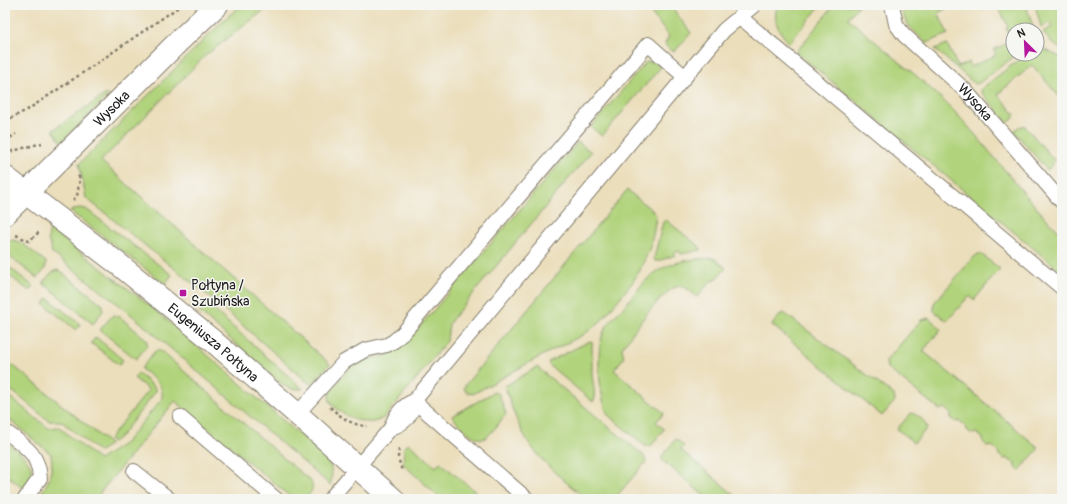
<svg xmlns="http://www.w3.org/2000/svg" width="1067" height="504" font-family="Pangolin,sans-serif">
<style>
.green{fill:#b1d37b;stroke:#66784c}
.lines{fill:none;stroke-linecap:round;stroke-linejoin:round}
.service-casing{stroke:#847d6c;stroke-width:16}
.minor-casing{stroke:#847d6c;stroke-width:24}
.tertiary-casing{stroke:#847d6c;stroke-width:24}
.path{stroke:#847d6c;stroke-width:2.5;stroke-dasharray:3 3;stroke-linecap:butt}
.service{stroke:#fff;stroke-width:14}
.minor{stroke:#fff;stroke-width:22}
.tertiary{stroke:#fff;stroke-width:22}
.poi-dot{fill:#b5179e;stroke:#f6f6f2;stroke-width:1.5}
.labels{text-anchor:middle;stroke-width:3;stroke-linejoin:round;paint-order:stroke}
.street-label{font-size:14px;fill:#1c1c1c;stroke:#f6f6f2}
.poi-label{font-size:14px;fill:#1c1c1c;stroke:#f6f6f2;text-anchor:start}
</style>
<rect width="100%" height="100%" fill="#f6f6f2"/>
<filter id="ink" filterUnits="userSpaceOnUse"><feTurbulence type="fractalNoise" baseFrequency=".025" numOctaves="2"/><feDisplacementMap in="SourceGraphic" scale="8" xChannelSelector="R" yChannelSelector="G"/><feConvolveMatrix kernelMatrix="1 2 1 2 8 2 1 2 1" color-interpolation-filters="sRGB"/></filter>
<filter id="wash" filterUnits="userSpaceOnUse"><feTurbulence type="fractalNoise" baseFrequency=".012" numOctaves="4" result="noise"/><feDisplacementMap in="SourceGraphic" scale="16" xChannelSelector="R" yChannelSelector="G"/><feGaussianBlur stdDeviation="0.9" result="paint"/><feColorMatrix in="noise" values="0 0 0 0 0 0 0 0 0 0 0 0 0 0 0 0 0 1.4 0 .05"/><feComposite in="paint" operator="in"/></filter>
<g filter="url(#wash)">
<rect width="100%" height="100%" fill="#ebdebb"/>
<!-- green -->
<g class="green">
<path d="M242,5H271L206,55L101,161L330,364L311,385L216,302L86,198L79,164L227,17Z"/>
<path d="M645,5H670L691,33L675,51C670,51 667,48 665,44L669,36Z"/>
<path d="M777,5H821L789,43C778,30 773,23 777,5Z"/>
<path d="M834,5H859L848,18C882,49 920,76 953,110C991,150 1023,196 1062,235V272L796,52Z"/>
<path d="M901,5H950L948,6L949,7L938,13L948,34L927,43C915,32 902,23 901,5Z"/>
<path d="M995,5H1026L1034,30H1013V54H1017L979,83L975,84L935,49L947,44L958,67L969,62L971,67L996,55L993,50L1012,41L1006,28L1008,26L998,6L996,7Z"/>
<path d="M1035,5H1062V50L1052,43L1043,32L1052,27L1049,23L1041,27Z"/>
<path d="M1043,49L1062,58V100L1032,65L998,94L1015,115L1013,117L1014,118L1008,123L982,93L981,92L982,88L1025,55L1037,54V50Z"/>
<path d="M646,62H654L661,67L602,136L591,127Z"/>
<path d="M106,94L108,96L61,142L53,130Z"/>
<path d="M1024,125L1055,161L1052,164L1053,165L1047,170L1014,131L1020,126L1021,127Z"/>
<path d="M578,142L591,152L453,318L449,324L447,341L385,417C380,420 374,423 368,422C357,422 330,410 329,397C329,393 332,389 334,386C340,378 350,367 358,362C367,358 376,358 385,355C391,353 396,350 402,347Z"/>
<path d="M627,190L653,211L656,215L654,230L650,248L640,270L632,283L600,322L583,335L543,355L473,394L466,392L464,388L466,384Z"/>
<path d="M79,208L86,209L172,275L165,284L70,211Z"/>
<path d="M666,220L700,247L701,250L681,254L679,251L675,252V255L659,261H655L654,258L663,222Z"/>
<path d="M50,229L153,308L323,455C331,464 334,473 330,485L127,311L52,253L48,239Z"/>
<path d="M14,240L23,244L46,262C47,269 41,274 37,278L6,254L5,255V241Z"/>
<path d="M978,254H981L1000,269L974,300L969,296L947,321L934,311V303L972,259Z"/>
<path d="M713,258L715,259L726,268L714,281L712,280L697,297C693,294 687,287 682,286C666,283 631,335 622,348L624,357L614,370L664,413L656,422L664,429L651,446H645L608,415C599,396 595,349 604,331C610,319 622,310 629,300C640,287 649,274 665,267C680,260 696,259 713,258Z"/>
<path d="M5,264L33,286L29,291L5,272Z"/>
<path d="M57,270L60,271L103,305V311L93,324L43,283L50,274Z"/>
<path d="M48,298L81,325L76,330L44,304Z"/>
<path d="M207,304L303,389H292L283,385L199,312Z"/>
<path d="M784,313L894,395L895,401L882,416L772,325L780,315Z"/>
<path d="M114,315L120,317L147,340V346L136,359L100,330L111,317Z"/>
<path d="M929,318L941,329L923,351L1039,448L1019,471L1015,467V464L1007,458L1004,459L999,455L998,451L992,446L988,447L983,442V438L976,433L972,434L967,430L966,426L960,421L956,422L951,418V414L944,408L940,410L887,368L886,361L921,320Z"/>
<path d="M96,337L123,360L119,365L91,343Z"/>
<path d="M590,341L592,342V374L595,398L593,402L550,366L548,362Z"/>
<path d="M158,350L162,352L310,481C316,487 310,494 305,499H293L175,401L99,494L105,499H37C48,485 54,471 51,454L5,416V393L48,428L59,427L99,460L125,443L161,400C167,385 151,377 141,369L154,352Z"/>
<path d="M5,359L110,444L99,452L61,421H49L5,385Z"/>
<path d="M537,367L644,456L646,462L614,499H586C570,485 552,472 538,455C521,436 512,410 505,386Z"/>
<path d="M138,373L154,387L156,391L121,436L113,442L109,439L149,390L134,378Z"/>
<path d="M494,392L499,394L506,414C501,420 491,435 485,438C475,443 457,423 452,416Z"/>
<path d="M911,413C917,414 926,421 927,428L914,443L897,429Z"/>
<path d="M676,439L684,446L681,450L739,499H708L662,460V456Z"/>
<path d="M5,441C17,451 35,461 33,479L25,490L5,474Z"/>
<path d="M408,443L436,467L440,462L484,499H441L403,464L404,448Z"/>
</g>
</g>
<g filter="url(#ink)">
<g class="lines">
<defs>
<g id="service">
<path id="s1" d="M892,5L896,24L904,35L965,90L1062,202"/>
<path d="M740,17L1062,288"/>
<path d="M414,401L527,499"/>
<path d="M297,414L344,362L365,350L387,345L394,341L403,333L648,44L685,77"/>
<path d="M180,417L276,499"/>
<path d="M391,428C405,423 412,416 414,401"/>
<path d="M5,431C24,446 38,452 40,478L25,499"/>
<path d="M134,471L169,499"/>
<path d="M330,499L391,428C395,415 401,406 414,401L724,30L754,5"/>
</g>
<g id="minor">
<path id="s2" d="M5,214L182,38L217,5"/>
</g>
<g id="tertiary">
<path id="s3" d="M5,177L121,266L213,341L297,414L393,499"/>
</g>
</defs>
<!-- service casing -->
<use href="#service" class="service-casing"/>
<!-- minor casing -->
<use href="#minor" class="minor-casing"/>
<!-- tertiary casing -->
<use href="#tertiary" class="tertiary-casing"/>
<!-- path -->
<g class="path">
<path d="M5,121L27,110L78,76L180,6"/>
<path d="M5,141L16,134"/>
<path d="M5,151L9,152L42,143"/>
<path d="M73,200L77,196L80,178L77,174"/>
<path d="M16,235L29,241L39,232"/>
<path d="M330,407C341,417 351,425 367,426"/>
<path d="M399,449L398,457L402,471"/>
</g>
<!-- service -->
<use href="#service" class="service"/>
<!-- minor -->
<use href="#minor" class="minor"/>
<!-- tertiary -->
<use href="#tertiary" class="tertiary"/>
</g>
</g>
<!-- markers -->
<rect class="poi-dot" x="179" y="289" width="8" height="8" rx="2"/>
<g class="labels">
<!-- street labels -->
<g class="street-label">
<text dy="5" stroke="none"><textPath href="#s1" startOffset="131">Wysoka</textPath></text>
<text dy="5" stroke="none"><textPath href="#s2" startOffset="150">Wysoka</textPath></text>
<text dy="5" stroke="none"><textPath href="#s3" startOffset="266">Eugeniusza Połtyna</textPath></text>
</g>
<!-- poi labels -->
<g class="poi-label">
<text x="191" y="290">Połtyna /<tspan x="191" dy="16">Szubińska</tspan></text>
</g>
</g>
<!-- margin -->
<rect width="1067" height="504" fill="none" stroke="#f6f6f2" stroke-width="20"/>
<!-- north arrow -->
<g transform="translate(1025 42) rotate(336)"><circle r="19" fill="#f6f6f2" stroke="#9f9f9c"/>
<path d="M0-3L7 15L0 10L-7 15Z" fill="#b5179e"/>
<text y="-6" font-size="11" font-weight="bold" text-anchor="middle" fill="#1c1c1c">N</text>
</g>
</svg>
